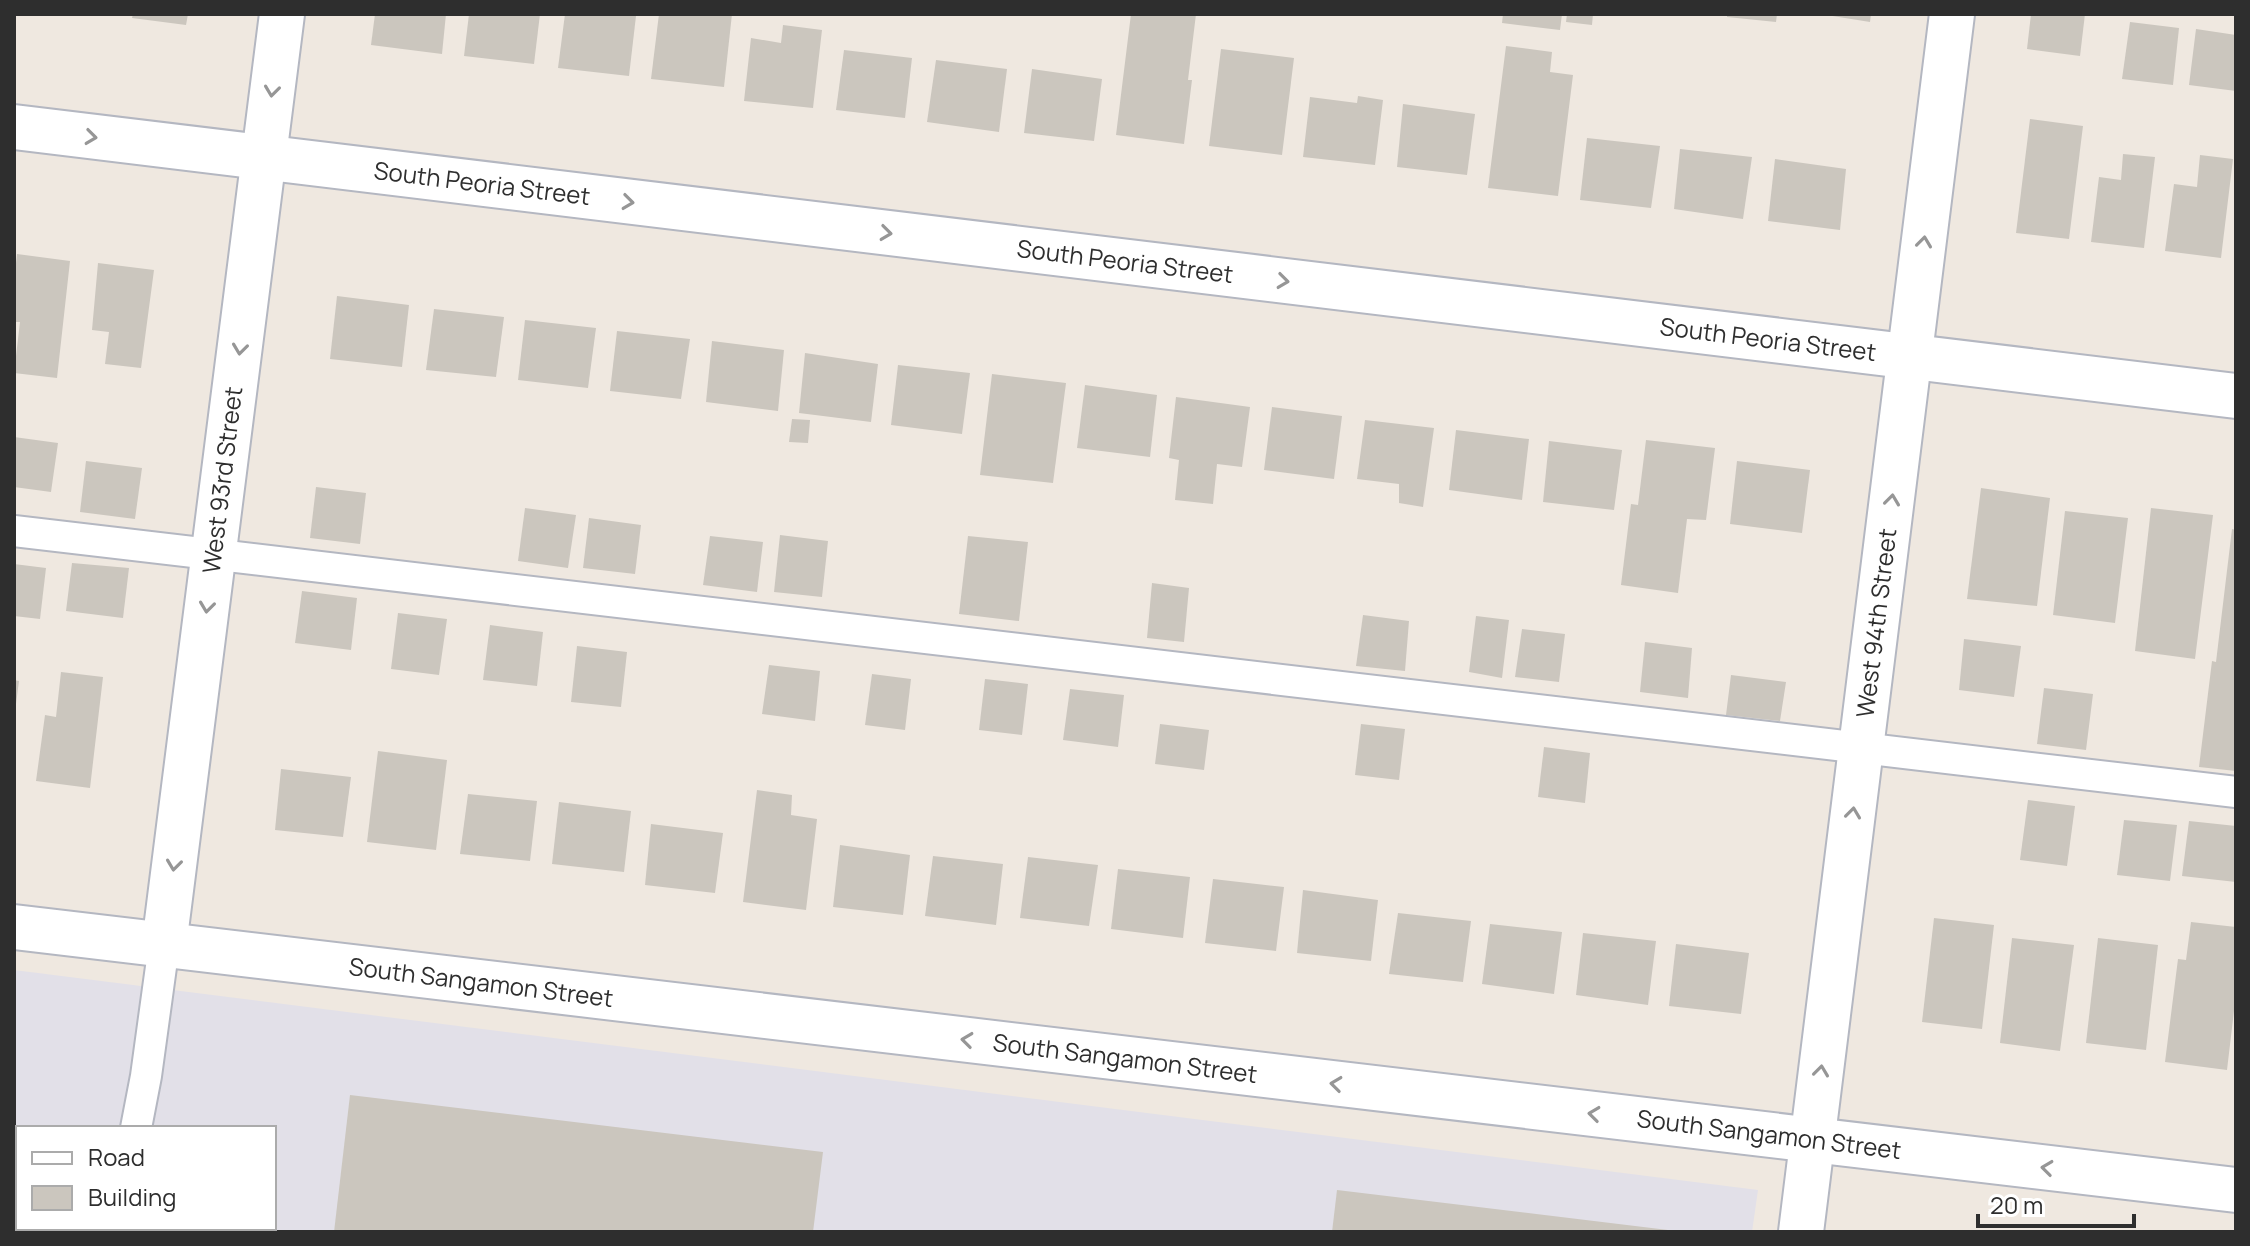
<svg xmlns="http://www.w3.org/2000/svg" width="2250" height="1246" font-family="Manrope,sans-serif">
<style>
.industrial{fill:#e2e0e8;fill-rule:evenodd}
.building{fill:#cbc6be}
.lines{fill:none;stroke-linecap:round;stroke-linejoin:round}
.lane-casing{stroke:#b4b7c1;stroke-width:34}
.street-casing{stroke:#b4b7c1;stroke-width:48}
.lane{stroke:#fff;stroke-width:30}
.street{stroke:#fff;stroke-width:44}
.oneway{stroke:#969696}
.labels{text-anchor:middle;stroke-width:8;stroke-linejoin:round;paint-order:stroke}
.street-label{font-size:24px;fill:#2e2e2e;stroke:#fff}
</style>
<rect width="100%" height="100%" fill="#efe8e0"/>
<!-- industrial -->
<path class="industrial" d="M14,970L1758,1190L1752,1232H14ZM18,1128H274V1228H18Z"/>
<!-- building -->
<g class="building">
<path d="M133,14H188L186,25L132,18Z"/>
<path d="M375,14H446L442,54L371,45Z"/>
<path d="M469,14H540L534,64L464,56Z"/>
<path d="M565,14L636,16L629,76L558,68Z"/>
<path d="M659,14H732L724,87L651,79Z"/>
<path d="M1131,14H1196L1188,80H1192L1184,144L1116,135Z"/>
<path d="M1503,14H1562L1560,30L1502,23Z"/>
<path d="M1567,14H1593L1592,25L1566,22Z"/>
<path d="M1727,14H1777L1776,22L1727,17Z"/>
<path d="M1820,14H1871L1870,22Z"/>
<path d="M2031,14H2085L2080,56L2027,49Z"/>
<path d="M2130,22L2179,28L2173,85L2122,79Z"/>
<path d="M783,25L822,30L813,108L744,101L751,38L781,43Z"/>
<path d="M2196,29L2236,35V91L2189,85Z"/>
<path d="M1506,46L1552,52L1550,72L1573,75L1558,196L1488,188Z"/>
<path d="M1221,49L1294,58L1282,155L1209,146Z"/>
<path d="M844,50L912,58L905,118L836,110Z"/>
<path d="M936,60L1007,69L999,132L927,122Z"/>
<path d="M1032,69L1102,79L1094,141L1024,133Z"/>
<path d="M1358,96L1383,100L1375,165L1303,157L1310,97L1357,103Z"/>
<path d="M1403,104L1475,114L1467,175L1397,167Z"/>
<path d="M2030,119L2083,126L2069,239L2016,233Z"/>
<path d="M1587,138L1660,146L1651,208L1580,200Z"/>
<path d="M1680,149L1752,157L1743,219L1674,209Z"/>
<path d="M2123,154L2155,157L2144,248L2091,242L2099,177L2121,180Z"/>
<path d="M2200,155L2233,159L2221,258L2165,251L2174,184L2197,187Z"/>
<path d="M1775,159L1846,169L1840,230L1768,221Z"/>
<path d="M17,254L70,261L57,378L14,373L20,322H14V281Z"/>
<path d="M98,263L154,270L141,368L105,364L109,332L92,330Z"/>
<path d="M337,296L409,305L402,367L330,359Z"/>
<path d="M434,309L504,317L496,377L426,370Z"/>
<path d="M525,320L596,328L588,388L518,380Z"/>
<path d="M617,331L690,339L681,399L610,391Z"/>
<path d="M712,341L784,350L778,411L706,402Z"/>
<path d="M805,353L878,364L871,422L799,413Z"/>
<path d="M898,365L970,373L962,434L891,425Z"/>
<path d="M992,374L1066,383L1053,483L980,475Z"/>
<path d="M1085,385L1157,395L1150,457L1077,448Z"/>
<path d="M1176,397L1250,407L1242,467L1217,464L1213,504L1175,500L1179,460L1169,458Z"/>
<path d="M1272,407L1342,416L1334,479L1264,470Z"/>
<path d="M792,419L810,420L808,443L789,442Z"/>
<path d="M1365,420L1434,428L1423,507L1399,503V484L1357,479Z"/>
<path d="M1456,430L1529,439L1522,500L1449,490Z"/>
<path d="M14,437L58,443L51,492L14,487Z"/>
<path d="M1646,440L1715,448L1706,520L1687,519L1678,593L1621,585L1631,504L1638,505Z"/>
<path d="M1549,441L1622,450L1614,510L1543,502Z"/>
<path d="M86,461L142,468L135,519L80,512Z"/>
<path d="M1737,461L1810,470L1802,533L1730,524Z"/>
<path d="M316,487L366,493L360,544L310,538Z"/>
<path d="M1981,488L2050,498L2037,606L1967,599Z"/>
<path d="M525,508L576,515L568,568L518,561Z"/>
<path d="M2151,508L2213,515L2195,659L2135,651Z"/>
<path d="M2065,511L2128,518L2115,623L2053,615Z"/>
<path d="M589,518L641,525L635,574L583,568Z"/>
<path d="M2232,529L2236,530V771L2199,767L2212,661L2216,662Z"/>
<path d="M780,535L828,541L822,597L774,592Z"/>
<path d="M710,536L763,542L757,592L703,585Z"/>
<path d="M968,536L1028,542L1019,621L959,614Z"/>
<path d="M72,563L129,568L123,618L66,611Z"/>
<path d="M14,564L46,568L40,619L14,616Z"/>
<path d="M1152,583L1189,588L1184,642L1147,638Z"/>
<path d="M302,591L357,598L351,650L295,643Z"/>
<path d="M398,613L447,619L439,675L391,669Z"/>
<path d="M1363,615L1409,621L1405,671L1356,666Z"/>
<path d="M1476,616L1509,620L1502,678L1469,672Z"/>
<path d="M490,625L543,632L537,686L483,680Z"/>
<path d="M1522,629L1565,634L1559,682L1515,677Z"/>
<path d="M1964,639L2021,646L2014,697L1959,690Z"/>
<path d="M1645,642L1692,648L1688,698L1640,692Z"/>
<path d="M577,646L627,652L621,707L571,702Z"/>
<path d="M769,665L820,671L815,721L762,714Z"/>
<path d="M61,672L103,677L90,788L36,781L45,715L56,717Z"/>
<path d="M872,674L911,679L905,730L865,725Z"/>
<path d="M1731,675L1786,682L1780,721L1726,715Z"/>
<path d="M985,679L1028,684L1022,735L979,730Z"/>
<path d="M14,680L19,681L16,704H14Z"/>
<path d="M2044,688L2093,694L2086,750L2037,744Z"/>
<path d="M1070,689L1124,695L1118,747L1063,740Z"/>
<path d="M1160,724L1209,730L1204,770L1155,764Z"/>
<path d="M1361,724L1405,729L1399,780L1355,775Z"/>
<path d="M1544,747L1590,753L1585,803L1538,797Z"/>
<path d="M378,751L447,760L436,850L367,842Z"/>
<path d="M281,769L351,777L343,837L275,830Z"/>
<path d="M757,790L792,795L791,815L817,819L806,910L743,902Z"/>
<path d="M468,794L537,801L530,861L460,854Z"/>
<path d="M2028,800L2075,806L2067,866L2020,860Z"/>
<path d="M559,802L631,811L624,872L552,864Z"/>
<path d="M2124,820L2177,825L2170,881L2117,875Z"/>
<path d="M2189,821L2236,826V882L2182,876Z"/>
<path d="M651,824L723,833L715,893L645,885Z"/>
<path d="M840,845L910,855L903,915L833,907Z"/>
<path d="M933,856L1003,864L996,925L925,916Z"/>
<path d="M1028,857L1098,865L1089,926L1020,918Z"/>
<path d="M1118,869L1190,877L1183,938L1111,929Z"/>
<path d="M1213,879L1284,887L1276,951L1205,943Z"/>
<path d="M1303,890L1378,900L1371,961L1297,953Z"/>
<path d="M1398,913L1471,921L1463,982L1389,974Z"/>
<path d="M1934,918L1994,925L1982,1029L1922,1022Z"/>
<path d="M2191,922L2236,927V994L2227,1070L2165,1062L2178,959L2186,960Z"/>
<path d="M1490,924L1562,932L1554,994L1482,984Z"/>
<path d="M1583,933L1656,941L1648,1005L1576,995Z"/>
<path d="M2012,938L2074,945L2060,1051L2000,1043Z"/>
<path d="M2098,938L2158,945L2146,1050L2086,1043Z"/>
<path d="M1676,944L1749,953L1741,1014L1669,1006Z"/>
<path d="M350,1095L823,1152L813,1232H334Z"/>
<path d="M1337,1190L1668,1230V1232H1332Z"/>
</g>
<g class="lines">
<defs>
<g id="lane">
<path d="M14,531L2236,792"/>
<path d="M136,1128L146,1076L164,945"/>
<path d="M115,1232L116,1228"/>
</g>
<g id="street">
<path d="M14,127L2236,396"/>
<path d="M14,927L2236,1190"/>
<path d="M164,945L282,14"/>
<path d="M1801,1232L1952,14"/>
</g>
</defs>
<!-- lane casing -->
<use href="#lane" class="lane-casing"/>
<!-- street casing -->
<use href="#street" class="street-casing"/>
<!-- lane -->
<use href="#lane" class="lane"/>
<!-- street -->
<use href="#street" class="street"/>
</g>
<!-- one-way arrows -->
<defs><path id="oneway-chevron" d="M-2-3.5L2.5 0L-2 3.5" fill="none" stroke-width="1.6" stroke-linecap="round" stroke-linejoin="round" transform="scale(2)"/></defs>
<g class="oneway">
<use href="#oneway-chevron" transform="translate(272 91) rotate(97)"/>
<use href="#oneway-chevron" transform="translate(91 137) rotate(7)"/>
<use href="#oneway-chevron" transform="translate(628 202) rotate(7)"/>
<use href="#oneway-chevron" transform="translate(886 233) rotate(7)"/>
<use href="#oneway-chevron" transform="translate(1924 242) rotate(-83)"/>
<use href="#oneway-chevron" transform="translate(1283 281) rotate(7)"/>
<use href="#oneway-chevron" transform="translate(240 349) rotate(97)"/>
<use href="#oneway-chevron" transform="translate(1892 500) rotate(-83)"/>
<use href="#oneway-chevron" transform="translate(207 607) rotate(97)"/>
<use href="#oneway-chevron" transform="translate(1853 813) rotate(-83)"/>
<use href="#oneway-chevron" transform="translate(174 865) rotate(97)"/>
<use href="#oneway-chevron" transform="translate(967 1040) rotate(-173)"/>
<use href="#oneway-chevron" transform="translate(1821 1071) rotate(-83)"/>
<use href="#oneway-chevron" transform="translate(1336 1084) rotate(-173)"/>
<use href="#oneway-chevron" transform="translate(1594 1114) rotate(-173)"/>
<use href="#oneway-chevron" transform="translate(2047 1168) rotate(-173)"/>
</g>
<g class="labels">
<!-- street labels -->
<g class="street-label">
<text transform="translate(482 184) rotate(7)" y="8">South Peoria Street</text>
<text transform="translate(1125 262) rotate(7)" y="8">South Peoria Street</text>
<text transform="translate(1768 340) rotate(7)" y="8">South Peoria Street</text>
<text transform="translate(223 480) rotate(-83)" y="8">West 93rd Street</text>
<text transform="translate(1877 623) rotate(-83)" y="8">West 94th Street</text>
<text transform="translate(481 983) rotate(7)" y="8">South Sangamon Street</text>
<text transform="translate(1125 1059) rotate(7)" y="8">South Sangamon Street</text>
<text transform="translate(1769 1135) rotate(7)" y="8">South Sangamon Street</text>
</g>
</g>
<!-- border -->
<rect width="2250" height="1246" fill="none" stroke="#2e2e2e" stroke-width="32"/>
<!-- legend -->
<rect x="16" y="1126" width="260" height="104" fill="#ffffff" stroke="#ababab" stroke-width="2"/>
<rect x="32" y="1152" width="40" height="12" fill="#ffffff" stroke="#ababab" stroke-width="2"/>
<text x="88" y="1166" font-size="24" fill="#2e2e2e">Road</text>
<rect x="32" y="1186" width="40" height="24" fill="#cbc6be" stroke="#ababab" stroke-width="2"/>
<text x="88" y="1206" font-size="24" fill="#2e2e2e">Building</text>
<!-- scale -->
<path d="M1978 1214v12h156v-12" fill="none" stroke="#2e2e2e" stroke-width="4"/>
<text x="1990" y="1214" font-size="24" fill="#2e2e2e" stroke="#ffffff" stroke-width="6" paint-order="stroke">20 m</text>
</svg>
